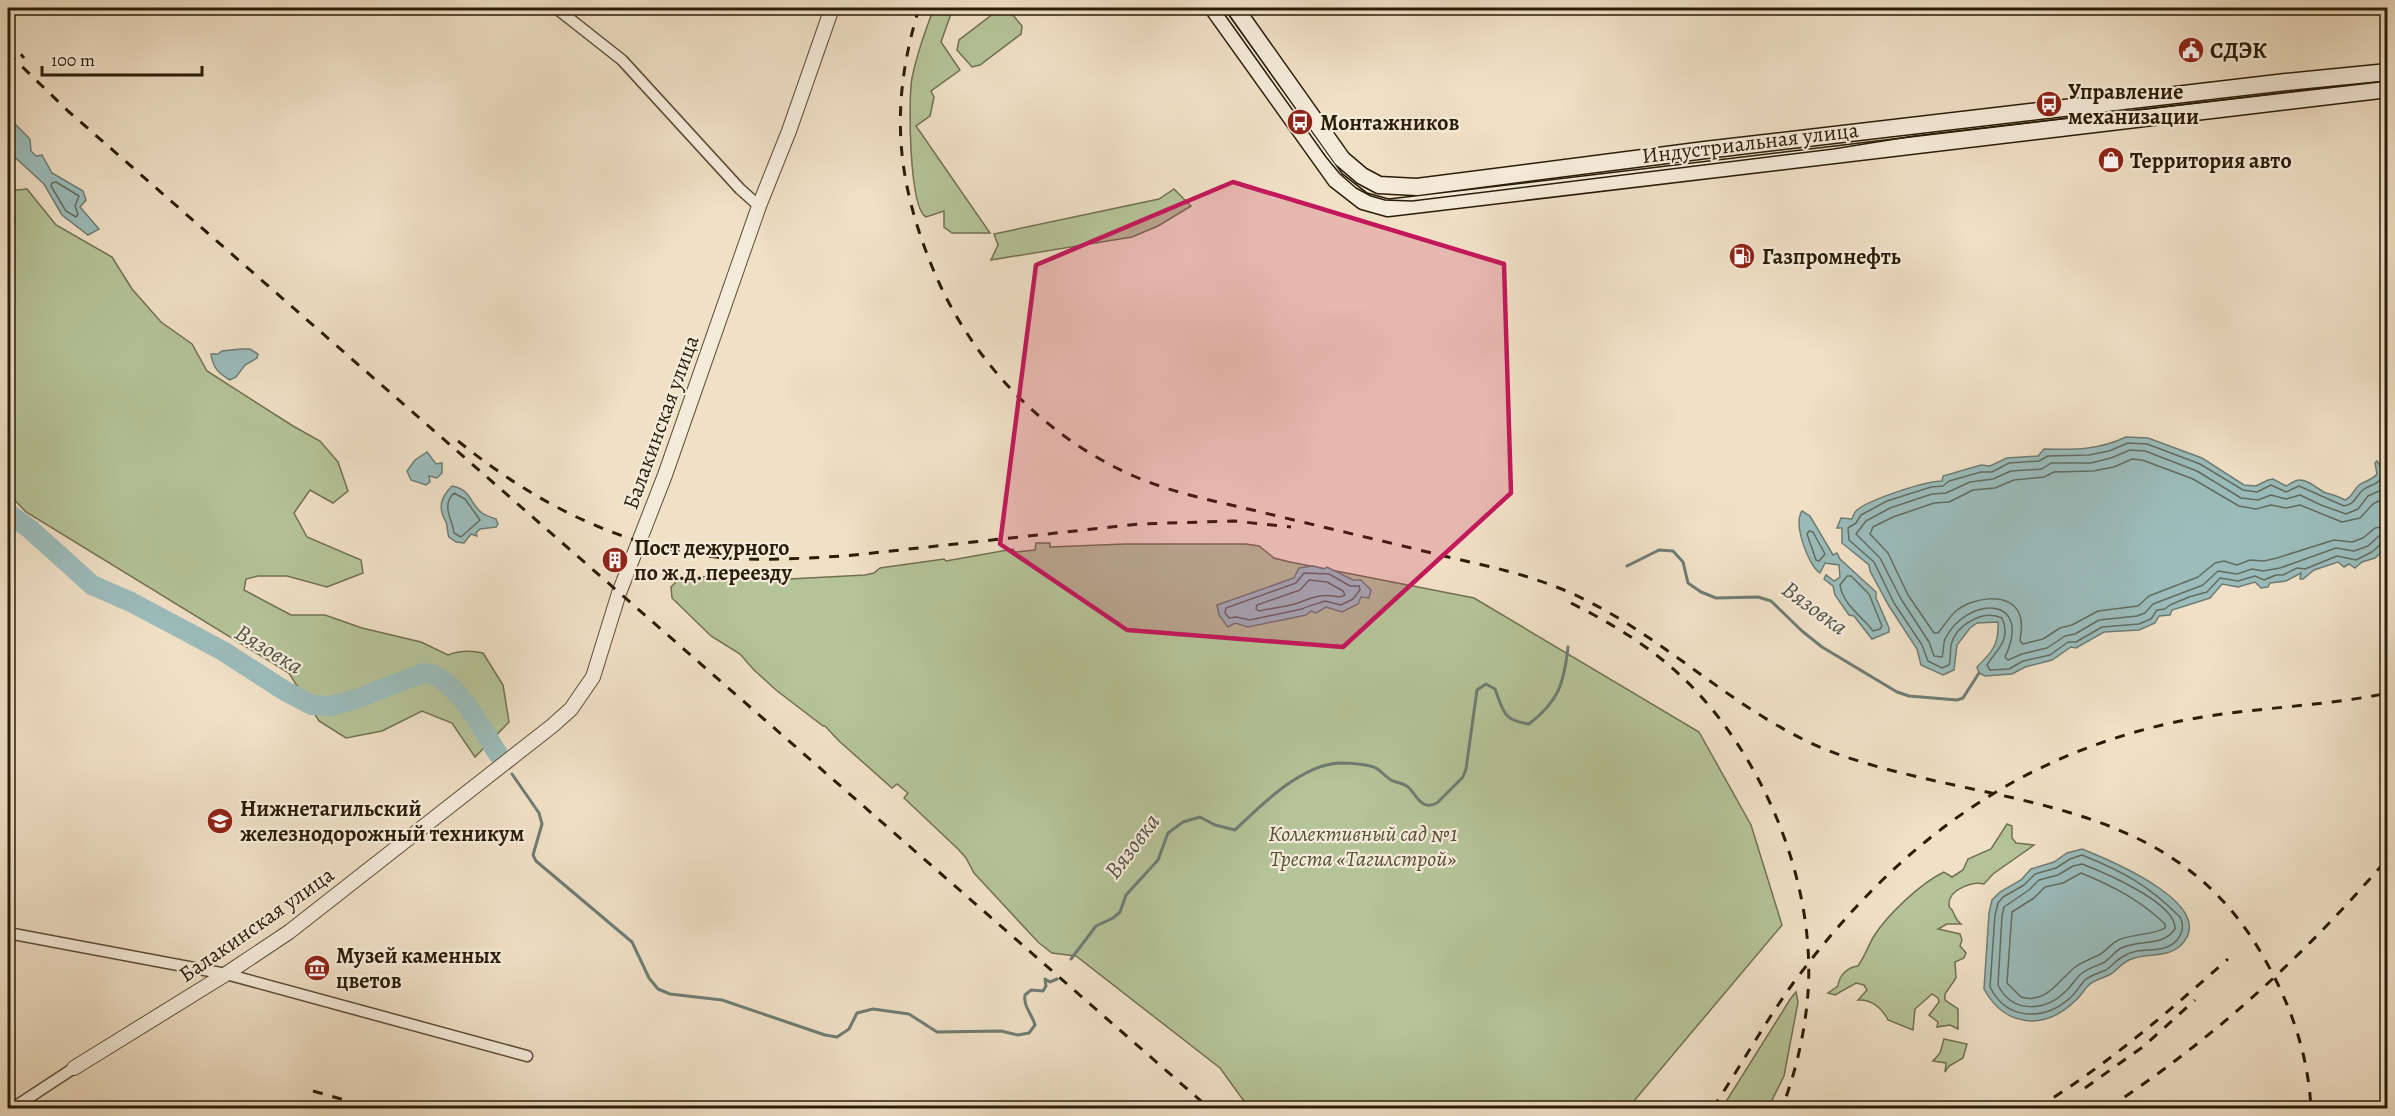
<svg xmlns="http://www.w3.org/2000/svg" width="2395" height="1116" font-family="Alegreya,serif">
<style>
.green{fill:#b5c398;stroke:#707050;stroke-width:1.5}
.water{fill:#9bbcbb;stroke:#6e7c73;stroke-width:1.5}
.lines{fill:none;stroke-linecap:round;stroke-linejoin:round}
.shore{stroke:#626c61;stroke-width:1.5}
.stream{stroke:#6e7c73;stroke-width:3}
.river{stroke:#9bbcbb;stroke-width:20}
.minor-casing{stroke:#5c4d37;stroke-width:13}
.tertiary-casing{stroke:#5c4d37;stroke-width:16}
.secondary-casing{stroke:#2a1c07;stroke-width:19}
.minor{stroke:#f5ebda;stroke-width:10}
.tertiary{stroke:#f5ebda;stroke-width:14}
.secondary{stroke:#f5ebda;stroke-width:16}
.tram{stroke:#2a1c07;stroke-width:1.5}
.rail{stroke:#2a1c07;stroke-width:3;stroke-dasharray:10 10;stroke-linecap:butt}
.marked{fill:#c2185b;fill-opacity:0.2;stroke:#c2185b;stroke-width:4.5;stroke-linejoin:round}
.labels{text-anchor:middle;stroke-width:4.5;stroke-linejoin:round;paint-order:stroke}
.poi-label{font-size:22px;font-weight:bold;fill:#2a1c07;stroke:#f5ebda;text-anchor:start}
.street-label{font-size:22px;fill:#2a1c07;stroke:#f5ebda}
.park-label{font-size:22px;font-style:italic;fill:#544e32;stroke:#f5ebda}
.water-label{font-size:24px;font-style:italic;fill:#525446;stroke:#f5ebda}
</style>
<rect width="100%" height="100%" fill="#f0e0c6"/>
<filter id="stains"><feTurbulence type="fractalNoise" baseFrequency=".00333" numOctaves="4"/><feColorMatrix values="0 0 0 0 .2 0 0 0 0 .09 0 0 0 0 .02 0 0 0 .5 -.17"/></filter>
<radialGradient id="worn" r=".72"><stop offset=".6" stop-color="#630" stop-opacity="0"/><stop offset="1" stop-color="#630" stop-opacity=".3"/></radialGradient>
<!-- green -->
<g class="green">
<path d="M934,8H953L941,42L960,70L931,91L934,97L930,116L916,126L990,233H952L944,227V211L926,217C909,208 908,99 912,78C917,54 925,31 934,8Z"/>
<path d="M1007,8L1022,26L1021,34L980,65L972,67L957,50L959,40L997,11Z"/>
<path d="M27,189L56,225L112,257L132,289L161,322L192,344L207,371L293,426L320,441L338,462L348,491L333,503L310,490L294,513L307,537L361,560L363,573L327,587L287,576H258L246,579L244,590L291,615H325L362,628L421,642L448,655C460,650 470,650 483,653L503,685L509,722L475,757L452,723L422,711L382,731L346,738L319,721L289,673L26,512L8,493V191Z"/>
<path d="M1174,189L1191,206L1158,226L1132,237L991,260L998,245L994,234L1159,199Z"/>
<path d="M1036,543H1050V547L1125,544H1246L1259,546L1274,558L1290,562L1474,598L1699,732L1751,825L1782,925L1628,1108H1249L1220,1068L1076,956L1052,953L1038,942L974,873L966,858L958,849L904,798L908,793L897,784L892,788L839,741L825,726H823L776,690L754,670L740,654L711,636L672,598L671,587L681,577L690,576L771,580L865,575L874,573L880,568L944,559L946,561L1013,549L1015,552L1035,550Z"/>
<path d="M2007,824L2012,826V838L2016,843L2034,845L1993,874L1984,884C1973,881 1950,889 1949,903C1949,911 1951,906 1953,912C1956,918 1955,919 1961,924H1947L1938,929L1960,934L1962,940L1960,946L1966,953L1964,958L1955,962L1956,978L1945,994V1000L1958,1009V1029L1950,1025L1937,1027L1938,1022L1929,1015L1939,1002L1938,998L1932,994L1915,1009L1913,1030L1888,1020C1882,1008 1871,999 1858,1000L1867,990L1864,985L1856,983L1835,995L1828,993L1838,986C1839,975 1848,967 1858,966C1865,956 1868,946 1874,936C1888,914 1921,883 1944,872L1952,877L1963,870L1968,859L1991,849Z"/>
<path d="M1796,992L1798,1002L1784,1076L1768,1108H1722L1791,998Z"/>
<path d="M1944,1039L1967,1044L1963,1058L1949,1066L1945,1072L1946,1063L1933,1061L1940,1053Z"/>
</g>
<!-- water -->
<g class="water">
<path d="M8,117L30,139L31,151L36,156L42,155L52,173L83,191L86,200L80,207L99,229L88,235L62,215L44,184L8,151Z"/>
<path d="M241,349H250L258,354L257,358L245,365L236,377L230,380C218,373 213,368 211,354H218L222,351Z"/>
<path d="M2126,437L2148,438L2202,458L2244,485L2256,486L2268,480L2273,479L2286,486C2290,484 2295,480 2299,480C2310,480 2317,489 2326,493C2334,495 2338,496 2345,500C2353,497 2353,490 2359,485C2366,480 2371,481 2377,474L2375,463L2377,461L2387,477V547L2375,558L2362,562L2355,568L2349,564L2344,567L2338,562L2314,570L2303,579H2300L2301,573L2286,581L2270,583L2268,587L2261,588L2255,582L2238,587L2222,584L2210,598L2172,610L2170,615L2159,616L2155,623L2139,630L2104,632L2076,648L2071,647L2052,660L2025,667L2012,674L1985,676L1979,673L1977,667C1992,652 1999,645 1998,622L1977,623L1970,628L1957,645L1954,670L1943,675L1921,665L1917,649L1889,606L1870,571L1869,565L1842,543V528H1837L1841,518L1852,519C1852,519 1855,511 1856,511C1867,500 1926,481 1942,481L1943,476L1981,465L1990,466L2007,458L2038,456L2044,449C2074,450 2099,450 2126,437Z"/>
<path d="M427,452L436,464L442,463V473L437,478L429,476L430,482L426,485L411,480L407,471L415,460Z"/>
<path d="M452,486C472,490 469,503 482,513C486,516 491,517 496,519L498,524L496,527L480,529L476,533L477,536L471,534L464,543L456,542L449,537C447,533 448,527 446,522C438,508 440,498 452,486Z"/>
<path d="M1802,511L1810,516L1833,555L1837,553L1840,559L1876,592V598L1889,628V632L1872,639L1854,616L1849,615L1835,595L1833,586L1824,579L1826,575L1834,581L1840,577L1839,565L1825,563L1820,573C1808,565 1793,524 1802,511Z"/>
<path d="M1313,566L1324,569L1327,567L1353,580H1361L1371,590L1369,598L1361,597L1358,604L1342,612L1326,607L1316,613L1311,611L1306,615L1248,627L1235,623L1228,627L1219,615L1217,605L1294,578L1299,568Z"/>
<path d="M2082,849C2107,859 2223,906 2180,946C2165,959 2146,952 2129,960C2122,963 2117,970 2111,974C2104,978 2096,979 2090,984C2084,989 2081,996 2075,1001C2044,1031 2005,1027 1984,989L1989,913L1992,900L2000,892L2021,880L2031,869L2054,862L2067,853Z"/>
</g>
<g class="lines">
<!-- shore -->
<g class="shore">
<path d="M56,182L79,196L75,206L78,214L76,217L66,211L51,186L52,183Z"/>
<path d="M2388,480L2381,479C2375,486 2369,485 2363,490C2355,496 2356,504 2344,506L2299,486L2286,492L2271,485L2257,492L2243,490L2200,464L2147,444L2128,443L2109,451L2089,455L2048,456L2039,461L2009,463L1992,472H1981L1949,481L1943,486L1931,487L1887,501L1861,515L1856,523L1848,528L1849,540L1874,562L1894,603L1922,645L1928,661L1942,668L1949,665C1951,659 1950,652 1951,645C1956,625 1983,609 2002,618C2012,640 1996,650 1987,665L1990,670L2009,669L2023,661L2050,655L2068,642H2076L2102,627L2139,624L2151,619L2157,610L2165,609L2170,605L2189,597L2207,592L2220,578L2238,581L2255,576L2264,580L2276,575H2283L2297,568L2305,569L2337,556L2356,560L2372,552L2382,543L2388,542"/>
<path d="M2388,487L2368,496L2358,509L2346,514L2321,505L2300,495L2286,499L2271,495L2258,500L2241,498L2197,471L2145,451L2130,450L2111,458L2091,463H2051L2042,469L2011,471L1993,479L1970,482L1946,493L1932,494L1890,508L1866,521L1856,534L1880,558L1901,599L1929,642L1934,656L1942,657C1944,651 1943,644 1945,639C1967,595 2034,595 2005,657L2008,660L2022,654L2047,648L2065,636L2075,634L2099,620L2137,616L2145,613L2153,604L2203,585L2218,571L2237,574L2252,569L2263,571L2280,568L2336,548L2354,551L2368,546L2379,536L2388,535"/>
<path d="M454,493L465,499L480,520L461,537L454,533C452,518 441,506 454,493Z"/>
<path d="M2388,496L2373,504L2360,518L2342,522L2300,505L2286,508L2271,505L2256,509L2239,506L2193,479L2142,460L2132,459L2114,467L2093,471L2054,472L2044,477L2014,480L1995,488L1973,490L1949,502L1934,503L1893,517L1873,527L1870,534L1888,553L1908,595L1934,633H1938C1944,626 1949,617 1956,611C1971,598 2008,591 2019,613C2023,622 2021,632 2020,641L2023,644L2043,639L2060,628L2072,625L2098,611L2138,606L2149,596L2198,577L2215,563L2224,561L2237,565L2250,560L2264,561L2277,558L2334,540L2352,542L2363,538L2375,528L2388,526"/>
<path d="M1809,531L1813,532L1825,554L1819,561L1816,560L1807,534Z"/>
<path d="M1304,573L1329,574L1350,586H1359L1360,590L1353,599L1341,605L1325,601C1317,604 1310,605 1302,609L1250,620L1236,617L1229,618L1225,613L1226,608L1296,583Z"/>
<path d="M1847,576H1851L1869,594L1882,626L1880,629L1873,631C1862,616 1843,605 1840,585Z"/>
<path d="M1309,580L1327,582L1343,591L1345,595L1340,597C1323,593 1313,597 1298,603C1286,607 1272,608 1259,611L1256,609L1257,605L1300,590Z"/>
<path d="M2082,855C2124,872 2148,885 2180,917C2187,930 2178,944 2164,948C2151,952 2139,947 2124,956C2117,959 2112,966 2106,970C2099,973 2091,975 2085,980C2080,985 2076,993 2070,998C2044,1021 2007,1021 1990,987L1995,915L1998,903L2003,897L2024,885L2035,874L2056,868L2070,859Z"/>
<path d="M2082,864C2103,872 2177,903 2175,929C2163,947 2140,939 2121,948C2114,952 2110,959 2103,963C2096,966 2089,968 2082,973C2076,978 2072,985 2067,990C2046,1012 2012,1014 1998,985L2002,916L2004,907L2029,890L2039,880L2058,875L2073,866Z"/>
<path d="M2081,873C2113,886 2140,900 2165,924V928C2157,934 2134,934 2121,939C2112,942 2107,950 2099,955C2092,958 2085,961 2078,965C2060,977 2048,1005 2021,997L2007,983L2012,912L2034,898L2045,887L2063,883Z"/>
</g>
<!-- stream -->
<g class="stream">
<path d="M1627,566L1659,550L1673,551L1683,562L1688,583L1701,592L1716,598L1758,597L1771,601L1802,631L1822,647L1897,692L1909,696L1957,700L1963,698L1979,673"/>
<path d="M512,774L539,813L542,824L533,855L536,861L632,942L649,978L658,989L670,994L722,1000L825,1035L837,1037L849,1029L857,1013L873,1009L909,1014L937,1032L1001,1031L1018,1035L1029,1033L1035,1025C1032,1014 1023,1006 1025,995L1031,990L1043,991L1046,986L1045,979L1050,982L1057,979"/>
<path d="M1071,959L1096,926L1113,918L1120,912L1126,895L1158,860L1168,833L1183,822L1200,817L1215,825L1235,830C1261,805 1301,765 1339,763C1350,763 1367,764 1376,768C1381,771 1386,777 1391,780C1396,783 1404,783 1408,787C1417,795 1421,811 1437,803L1463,777L1466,769L1477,690L1486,684L1495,689C1504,712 1502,720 1529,724C1559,701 1564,683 1568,647"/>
</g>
<!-- river -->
<path class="river" d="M8,513L30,529L92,585L131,602L223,651L285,691L312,705L331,706L356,699L423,673C453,672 483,731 498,754"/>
<defs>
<g id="minor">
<path d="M556,8L622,60L740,189L759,206"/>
<path d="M8,933L226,974L527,1056"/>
<path d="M13,1108L74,1068"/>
</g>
<path id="tertiary" d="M74,1068L226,974L289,932L552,726L571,709L593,677L619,593L665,475L759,206L789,131L832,8"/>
<g id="secondary">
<path d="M1213,8L1336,180L1363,201L1388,208L2388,89"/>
<path d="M1235,8L1342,159L1362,176L1379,185L1417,187L1705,150L2286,82L2388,72"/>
</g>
</defs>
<!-- minor casing -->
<use href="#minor" class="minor-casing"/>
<!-- tertiary casing -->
<use href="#tertiary" class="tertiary-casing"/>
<!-- secondary casing -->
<use href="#secondary" class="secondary-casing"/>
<!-- minor -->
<use href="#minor" class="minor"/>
<!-- tertiary -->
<use href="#tertiary" class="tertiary"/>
<!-- secondary -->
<use href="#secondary" class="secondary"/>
<!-- tram -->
<path class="tram" d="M1220,8L1326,157L1340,174L1356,188L1371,196L1385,200L1412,201L1833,149L1914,136L2388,81"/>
<!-- rail -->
<g class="rail">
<path d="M919,8C890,103 895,177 933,269C971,361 1045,438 1136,477C1176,494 1219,502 1261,512C1322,527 1383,541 1444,556C1483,565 1522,573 1559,588C1661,629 1736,718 1840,755C1997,809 2171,792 2264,958C2291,1005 2308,1054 2311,1108"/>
<path d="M8,39L24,58"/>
<path d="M8,53L68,111L1209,1108"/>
<path d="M458,441C536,504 625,550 726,558C766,561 806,558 845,556L1139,524L1234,521L1291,527"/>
<path d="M1571,603C1611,623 1649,646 1681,676C1762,752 1816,881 1808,993C1805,1032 1796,1072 1782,1108"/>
<path d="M2085,1088L2144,1046L2195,1000"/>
<path d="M313,1091L372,1108"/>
<path d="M1713,1108C1740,1067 1765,1022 1794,982C1892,850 2009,759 2171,723C2243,707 2316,708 2388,693"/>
<path d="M2037,1108C2107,1065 2167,1013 2228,959"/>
<path d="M2108,1108C2214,1039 2306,954 2388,858"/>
</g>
</g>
<!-- marked area -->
<path class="marked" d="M1233,182L1504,264L1511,493L1343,647L1127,630L1000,544L1036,265Z"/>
<!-- icons -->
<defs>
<symbol id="civic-disc" viewBox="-11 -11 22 22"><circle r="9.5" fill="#8f2418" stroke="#f5ebda"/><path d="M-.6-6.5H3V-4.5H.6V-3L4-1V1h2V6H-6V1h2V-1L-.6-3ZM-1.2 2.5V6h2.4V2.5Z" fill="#fff"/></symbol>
<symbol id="bus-disc" viewBox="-11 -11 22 22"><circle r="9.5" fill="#8f2418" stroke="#f5ebda"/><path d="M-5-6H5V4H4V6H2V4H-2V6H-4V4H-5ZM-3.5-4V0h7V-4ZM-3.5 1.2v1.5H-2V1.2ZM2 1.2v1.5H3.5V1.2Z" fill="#fff"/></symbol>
<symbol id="shop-disc" viewBox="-11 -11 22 22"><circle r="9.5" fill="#8f2418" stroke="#f5ebda"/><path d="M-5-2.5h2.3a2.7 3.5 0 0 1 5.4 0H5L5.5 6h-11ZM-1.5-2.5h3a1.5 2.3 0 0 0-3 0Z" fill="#fff"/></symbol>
<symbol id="fuel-disc" viewBox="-11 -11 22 22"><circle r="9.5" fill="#8f2418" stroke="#f5ebda"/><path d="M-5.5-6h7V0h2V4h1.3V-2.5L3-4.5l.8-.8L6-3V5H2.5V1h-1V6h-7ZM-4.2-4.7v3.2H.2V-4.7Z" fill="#fff"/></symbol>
<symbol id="building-disc" viewBox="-11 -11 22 22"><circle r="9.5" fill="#8f2418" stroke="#f5ebda"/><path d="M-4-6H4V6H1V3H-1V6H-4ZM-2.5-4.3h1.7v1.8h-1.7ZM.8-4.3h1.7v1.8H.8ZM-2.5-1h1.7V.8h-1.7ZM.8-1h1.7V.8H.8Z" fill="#fff"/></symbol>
<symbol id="university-disc" viewBox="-11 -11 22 22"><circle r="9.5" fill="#8f2418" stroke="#f5ebda"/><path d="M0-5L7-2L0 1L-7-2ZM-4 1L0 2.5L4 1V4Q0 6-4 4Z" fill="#fff"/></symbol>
<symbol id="museum-disc" viewBox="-11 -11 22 22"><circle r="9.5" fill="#8f2418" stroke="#f5ebda"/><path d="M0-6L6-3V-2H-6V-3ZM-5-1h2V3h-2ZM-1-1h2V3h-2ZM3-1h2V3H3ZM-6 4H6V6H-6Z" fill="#fff"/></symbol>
</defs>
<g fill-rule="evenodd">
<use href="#civic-disc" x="2176" y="35" width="30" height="30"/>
<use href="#bus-disc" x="2034" y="89" width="30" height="30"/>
<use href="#bus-disc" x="1285" y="107" width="30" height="30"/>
<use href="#shop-disc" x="2096" y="145" width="30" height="30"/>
<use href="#fuel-disc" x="1727" y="241" width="30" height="30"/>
<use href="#building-disc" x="600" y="545" width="30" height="30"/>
<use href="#university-disc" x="205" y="806" width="30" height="30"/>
<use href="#museum-disc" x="302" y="953" width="30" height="30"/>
</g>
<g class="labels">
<!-- poi labels -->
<g class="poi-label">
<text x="2210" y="58">СДЭК</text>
<text x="2068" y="99">Управление<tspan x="2068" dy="25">механизации</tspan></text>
<text x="1320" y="130">Монтажников</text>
<text x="2130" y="168">Территория авто</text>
<text x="1762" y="264">Газпромнефть</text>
<text x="634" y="555">Пост дежурного<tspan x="634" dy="25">по ж.д. переезду</tspan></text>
<text x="240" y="816">Нижнетагильский<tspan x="240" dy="25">железнодорожный техникум</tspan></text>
<text x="336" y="963">Музей каменных<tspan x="336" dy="25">цветов</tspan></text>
</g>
<!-- street labels -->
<g class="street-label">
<text transform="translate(1750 142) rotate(-7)" y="8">Индустриальная улица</text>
<text transform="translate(660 422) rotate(-70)" y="8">Балакинская улица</text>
<text transform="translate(256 924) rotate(-35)" y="8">Балакинская улица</text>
</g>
<!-- park labels -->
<g class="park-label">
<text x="1363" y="841">Коллективный сад №1<tspan x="1363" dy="25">Треста «Тагилстрой»</tspan></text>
</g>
<!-- water labels -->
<g class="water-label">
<text transform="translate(1815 608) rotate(36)" y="8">Вязовка</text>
<text transform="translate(269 649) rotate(31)" y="8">Вязовка</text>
<text transform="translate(1132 846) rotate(-53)" y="8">Вязовка</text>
</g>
</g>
<!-- margin -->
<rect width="2395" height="1116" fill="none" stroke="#f0e0c6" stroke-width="30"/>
<rect x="9" y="9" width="2377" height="1098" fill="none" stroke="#2a1c07" stroke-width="3"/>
<rect x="15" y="15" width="2365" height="1086" fill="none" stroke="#2a1c07" stroke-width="1.5"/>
<!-- scale -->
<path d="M42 66v9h160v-9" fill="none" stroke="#2a1c07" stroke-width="3"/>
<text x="51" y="66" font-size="18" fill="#2a1c07" stroke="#f5ebda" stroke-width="4.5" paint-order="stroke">100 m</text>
<rect width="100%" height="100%" filter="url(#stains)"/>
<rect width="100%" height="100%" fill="url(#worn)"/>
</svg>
